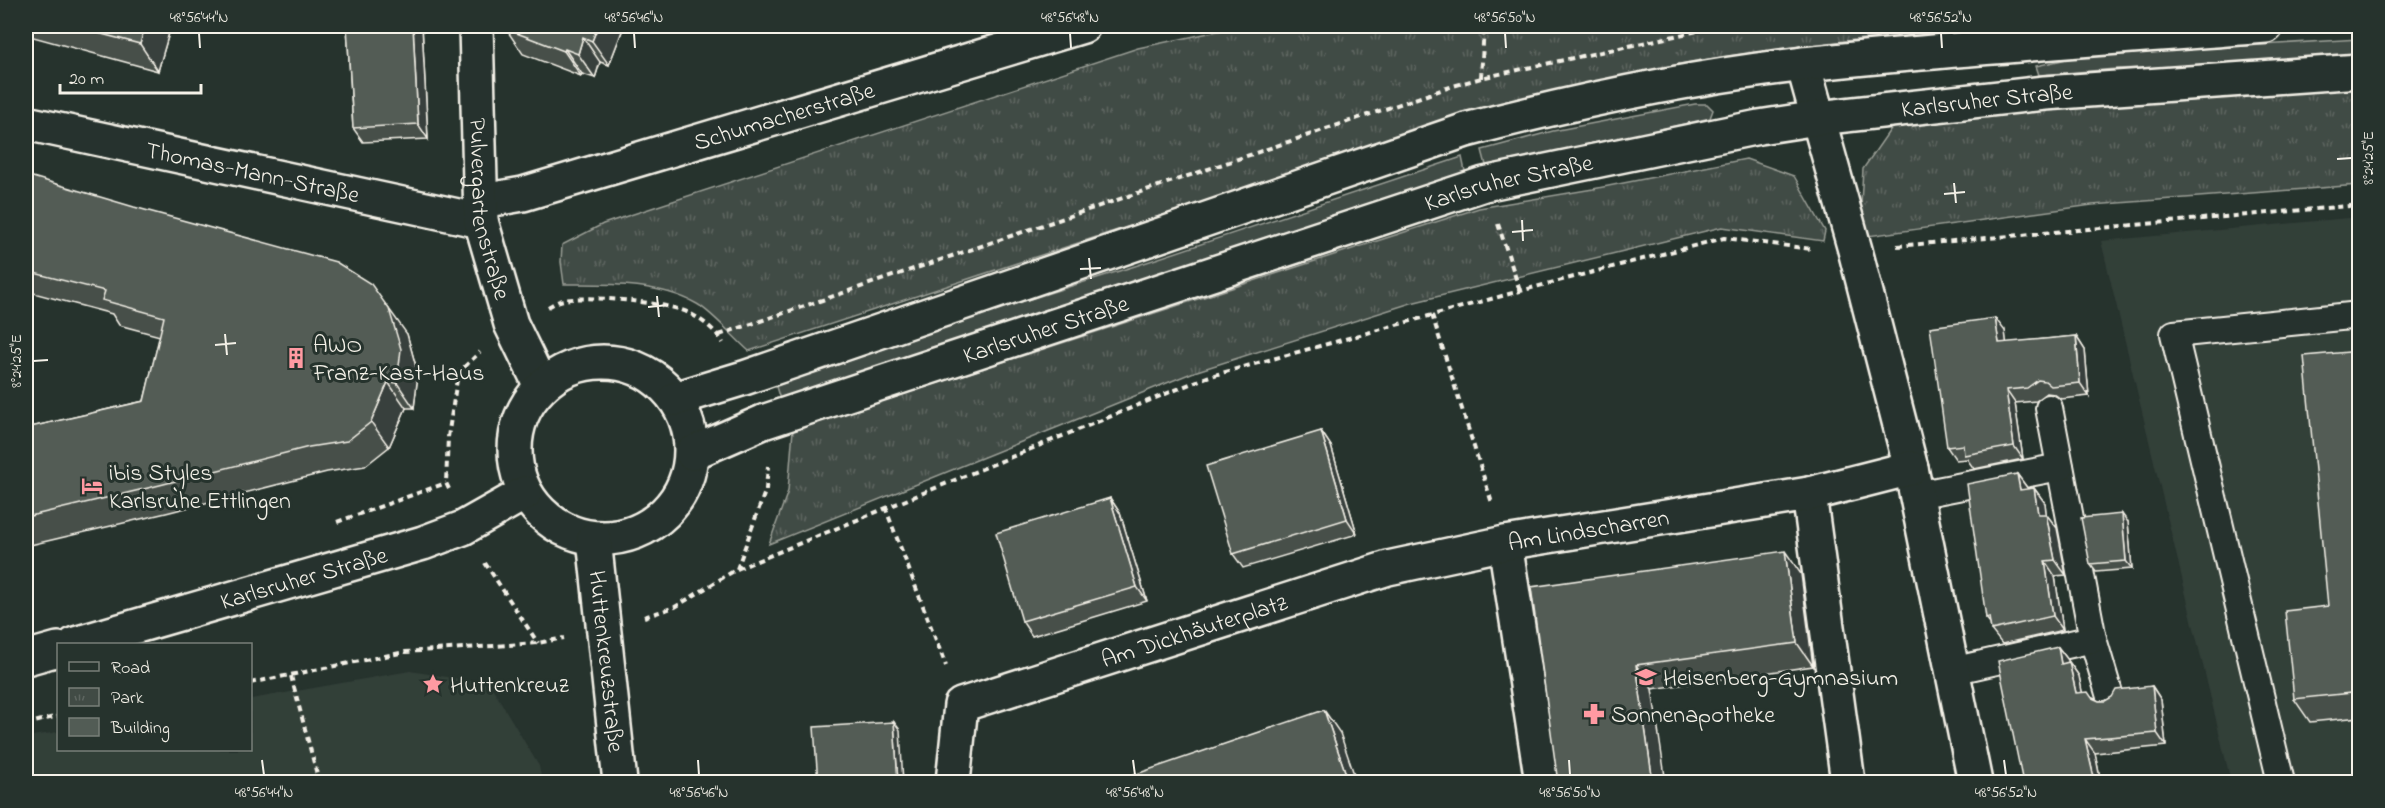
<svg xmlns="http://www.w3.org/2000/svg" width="2385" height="808" font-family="'Indie Flower',sans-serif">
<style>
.built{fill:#333f39}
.grass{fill:#414b45;stroke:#9a9e96;stroke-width:1.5}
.park{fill:url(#park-tufts);stroke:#9a9e96;stroke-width:1.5}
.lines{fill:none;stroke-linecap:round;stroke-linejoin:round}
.service-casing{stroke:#f4f1e8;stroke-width:30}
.minor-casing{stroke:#f4f1e8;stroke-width:38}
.tertiary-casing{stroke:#f4f1e8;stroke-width:38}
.secondary-casing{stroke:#f4f1e8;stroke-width:38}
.path{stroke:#f4f1e8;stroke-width:4;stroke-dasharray:6 4.5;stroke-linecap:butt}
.service{stroke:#26332d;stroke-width:26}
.minor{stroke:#26332d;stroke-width:33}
.tertiary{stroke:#26332d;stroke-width:33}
.secondary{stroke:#26332d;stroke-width:33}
.wall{fill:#474f49;stroke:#f4f1e8;stroke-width:1.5}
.shaded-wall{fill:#39403c;stroke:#f4f1e8;stroke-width:1.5}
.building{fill:#525c55;stroke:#f4f1e8;stroke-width:1.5}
.ticks{fill:none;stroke:#f4f1e8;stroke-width:2}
.labels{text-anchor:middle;stroke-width:6;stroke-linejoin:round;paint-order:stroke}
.street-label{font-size:24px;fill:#f4f1e8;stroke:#26332d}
.poi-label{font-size:24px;fill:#f4f1e8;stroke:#26332d;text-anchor:start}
.neatline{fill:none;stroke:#f4f1e8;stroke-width:2}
.ticks-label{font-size:15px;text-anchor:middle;fill:#f4f1e8}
</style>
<defs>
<pattern id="park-tufts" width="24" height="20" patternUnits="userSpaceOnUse" patternTransform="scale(1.5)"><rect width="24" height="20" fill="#414b45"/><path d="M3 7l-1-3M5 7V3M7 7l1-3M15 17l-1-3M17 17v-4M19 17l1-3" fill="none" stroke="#5d6560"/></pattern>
</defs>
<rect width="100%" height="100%" fill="#26332d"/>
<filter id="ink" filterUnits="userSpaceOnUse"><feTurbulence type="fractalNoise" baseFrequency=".0167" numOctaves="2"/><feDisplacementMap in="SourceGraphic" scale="12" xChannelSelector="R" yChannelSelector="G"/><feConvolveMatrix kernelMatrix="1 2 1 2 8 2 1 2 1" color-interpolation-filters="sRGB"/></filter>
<g filter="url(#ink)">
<!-- built -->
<g class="built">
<path d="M2359,217V782H2231L2101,241Z"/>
<path d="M410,671L490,684L539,766L542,782H26V737L58,732V750H250L251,699Z"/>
</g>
<!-- grass -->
<g class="grass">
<path d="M2359,39V60L2116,69L2039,75L2036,66L2080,56Z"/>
<path d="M1695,104H1707L1713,110L1710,118L1487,169L1482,150L1553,131Z"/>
<path d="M1462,157L1466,176L781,403L774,380L1135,266Z"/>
</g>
<!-- park -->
<g class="park">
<path d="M1242,26H2016C1913,33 1811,43 1709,59C1636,71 1564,90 1492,107L749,351C734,338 713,313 697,304C658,282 607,284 564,284L561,262L562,245L603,224L1138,48Z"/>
<path d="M2359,86V185L2092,205L1868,236L1861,204L1863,169L1892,127L2032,111Z"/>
<path d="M1746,159L1794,176L1825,231L1823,241L1722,227L1411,303L1194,372L769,544L788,491L793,430L1479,208L1593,189Z"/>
</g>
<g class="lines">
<defs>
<g id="service">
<path d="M2049,408L2093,639L2111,700"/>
<path d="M1916,495L2060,467"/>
<path d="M1952,671L2093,639"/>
<path d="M2281,782L2174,334L2360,315"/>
</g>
<g id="minor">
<path d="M1803,64L1855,250L1911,468L1975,782"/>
<path id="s1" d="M26,123L481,221"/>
<path id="s2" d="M482,201L523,194L1083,26"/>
<path d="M1809,494L1848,782"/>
<path d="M1505,543L1542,782"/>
<path id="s3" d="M953,782L961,705L1388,568L1505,543L1809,494L1911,468"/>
</g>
<g id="tertiary">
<path id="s4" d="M476,26L481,221L511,324L541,386"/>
</g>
<g id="secondary">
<circle cx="603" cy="450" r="88"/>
<path d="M675,399L744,378L1466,130C1577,101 1691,77 1805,64C1958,48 2112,38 2266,26"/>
<path id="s5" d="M692,453L763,422L1484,184L1759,127L1818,118L2045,93L2360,71"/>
<path id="s6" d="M594,539L620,782"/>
<path id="s7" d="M75,644L423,543L463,528L525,493"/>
<path d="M26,658L58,649"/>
</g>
</defs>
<!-- service casing -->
<use href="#service" class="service-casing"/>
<!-- minor casing -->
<use href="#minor" class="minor-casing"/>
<!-- tertiary casing -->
<use href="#tertiary" class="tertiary-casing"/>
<!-- secondary casing -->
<use href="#secondary" class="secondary-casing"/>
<!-- path -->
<g class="path">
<path d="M1481,78L1484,26"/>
<path d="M1498,224L1520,291"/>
<path d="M1897,246L2360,205"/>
<path d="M548,307C552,305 556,302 560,301C583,294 667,302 689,313C701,319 717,331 723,343"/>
<path d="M1432,315L1492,503"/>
<path d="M719,335L1453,86L1481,78L1721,26"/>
<path d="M449,489L446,483L448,437L458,373L480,352"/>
<path d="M885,507L946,666"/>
<path d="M337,522L446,483"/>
<path d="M485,563L538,643"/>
<path d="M737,569L1207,377L1520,291L1724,238L1812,249"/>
<path d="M644,617L675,607L737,569L766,489L768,466"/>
<path d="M291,676L319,782"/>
<path d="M250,683L405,652L538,643L564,638"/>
<path d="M26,724L58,716"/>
</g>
<!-- service -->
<use href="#service" class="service"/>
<!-- minor -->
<use href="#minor" class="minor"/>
<!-- tertiary -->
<use href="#tertiary" class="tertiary"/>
<!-- secondary -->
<use href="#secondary" class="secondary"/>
</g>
<!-- wall -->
<g class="wall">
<path d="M26,26H171L158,71L26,35Z"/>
<path d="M347,26H422L428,139L363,142L353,128Z"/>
<path d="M624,26L609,65L600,62L595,78L582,74L581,76L523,54L506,29Z"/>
<path d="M26,175L407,334L418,374L414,408H406L389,447L365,466L327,472L166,513L26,546V428L144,401L160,336L119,325L112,314L26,291Z"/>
<path d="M2005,331L2006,343L2076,336L2085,350L2089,396L2061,399L2054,394L2047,393L2036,401L2015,403L2023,459L1974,469L1967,459L1956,460L1947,447Z"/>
<path d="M2360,351V717L2310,722L2294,699L2328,606Z"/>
<path d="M1321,431L1331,446L1357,534L1243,568L1233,554Z"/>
<path d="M2017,474L2028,489L2034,488L2045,503L2046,514L2057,528L2066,575L2055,576L2063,630L2002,644L1991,630L1990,623L1986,618Z"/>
<path d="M1110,498L1120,513L1147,601L1032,636L1022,621Z"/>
<path d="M2128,522L2132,569L2096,572L2090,564Z"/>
<path d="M1801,574L1813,666L1652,689L1531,587Z"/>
<path d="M2058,647L2068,660V663L2069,662L2079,676L2082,693L2099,701H2105L2152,686L2161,700L2166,746L2095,753L2101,783H2023Z"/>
</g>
<!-- shaded-wall -->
<g class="shaded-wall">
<path d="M145,26H171L158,71L140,44Z"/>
<path d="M413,26H422L428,139L418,124Z"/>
<path d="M598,26H624L609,65L592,41Z"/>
<path d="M583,37L600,62L595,78L578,54Z"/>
<path d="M565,49L582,74L581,76L564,51Z"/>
<path d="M389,309L407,334L418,374L414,408L397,383Z"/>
<path d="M1995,318L2005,331L2008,356L1999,343Z"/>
<path d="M2076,336L2085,350L2089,396L2080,383Z"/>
<path d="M388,382L406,408L389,447L371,422Z"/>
<path d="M2006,390L2015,403L2023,459L2014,446Z"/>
<path d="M1321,431L1331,446L1357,534L1347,519Z"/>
<path d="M2017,474L2028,489L2030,505L2020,490Z"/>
<path d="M2034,488L2045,503L2048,529L2038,514Z"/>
<path d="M1110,498L1120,513L1147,601L1137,587Z"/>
<path d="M2046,514L2057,528L2066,575L2055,560Z"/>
<path d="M2122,514L2128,522L2132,569L2126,561Z"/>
<path d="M1785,551L1801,574L1813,666L1797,643Z"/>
<path d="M2045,561L2055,576L2063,630L2053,616Z"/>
<path d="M2058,647L2068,660L2070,677L2061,664Z"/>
<path d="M2069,662L2079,676L2085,706L2076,693Z"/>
<path d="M1636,665L1652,689L1666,783H1653Z"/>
<path d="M2152,686L2161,700L2166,746L2157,733Z"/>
<path d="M1324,710L1340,733L1357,783H1349Z"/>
<path d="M894,722L900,730L903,783H898Z"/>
<path d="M2085,739L2095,753L2101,783H2097L2094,778Z"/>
</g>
<!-- building -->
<g class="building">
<path d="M71,26H145L140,44Z"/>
<path d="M347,26H413L418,124L353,128Z"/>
<path d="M507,26H598L592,41L583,37L578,54L565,49L564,51L506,29Z"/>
<path d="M26,175L134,207L336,262L371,284L389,309L401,349L397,383L388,382L371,422L347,441L309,447L148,488L26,517V428L144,401L164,317L102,300L105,291L26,271Z"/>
<path d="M1995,318L1999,343L2076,336L2080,383L2051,386L2045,381L2038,380L2027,388L2006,390L2014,446L1964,455L1963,445L1947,447L1930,327Z"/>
<path d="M2360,351V692L2294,699L2285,611L2328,606L2304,356Z"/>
<path d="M1321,431L1347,519L1233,554L1206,466Z"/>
<path d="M2017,474L2020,490L2034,488L2038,514H2046L2055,560L2045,561L2053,616L1991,630L1989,617L1986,618L1967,484Z"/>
<path d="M1110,498L1137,587L1022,621L996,533Z"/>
<path d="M2122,514L2126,561L2090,564L2081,518Z"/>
<path d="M1785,551L1797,643L1636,665L1653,783H1558L1531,587Z"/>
<path d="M2058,647L2061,664L2069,662L2076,693L2088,692L2092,698L2099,701H2105L2112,697L2116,690L2152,686L2157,733L2085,739L2094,778L2071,783H2023L1998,661Z"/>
<path d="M1324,710L1349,783H1110Z"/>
<path d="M894,722L898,783H818L814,727Z"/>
</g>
</g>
<!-- ticks -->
<path class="ticks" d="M199,33L200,48M634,33L635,48M1070,33L1071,48M1505,33L1506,48M1941,33L1942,48M2337,159L2352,158M1954,183L1956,203M1944,194L1965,192M1522,220L1523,241M1512,232L1533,230M1089,258L1091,279M1080,269L1101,268M657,296L659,317M648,307L668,305M225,334L227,355M215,345L236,343M33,361L48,360M262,760L264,775M698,760L699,775M1133,760L1135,775M1569,760L1570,775M2004,760L2006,775"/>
<!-- icons -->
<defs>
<symbol id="building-bare" viewBox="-9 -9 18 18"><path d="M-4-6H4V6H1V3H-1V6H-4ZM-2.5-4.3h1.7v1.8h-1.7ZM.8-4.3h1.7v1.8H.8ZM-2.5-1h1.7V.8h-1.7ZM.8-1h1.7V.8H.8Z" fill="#ff9aa2" stroke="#26332d" stroke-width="2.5" paint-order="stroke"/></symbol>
<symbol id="hotel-bare" viewBox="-9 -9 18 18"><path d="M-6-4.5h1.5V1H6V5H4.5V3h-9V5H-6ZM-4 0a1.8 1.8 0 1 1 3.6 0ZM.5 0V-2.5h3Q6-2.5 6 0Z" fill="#ff9aa2" stroke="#26332d" stroke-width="2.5" paint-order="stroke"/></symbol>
<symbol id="school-bare" viewBox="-9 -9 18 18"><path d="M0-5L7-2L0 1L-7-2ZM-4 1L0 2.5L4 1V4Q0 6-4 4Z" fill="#ff9aa2" stroke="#26332d" stroke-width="2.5" paint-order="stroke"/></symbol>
<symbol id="sight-bare" viewBox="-9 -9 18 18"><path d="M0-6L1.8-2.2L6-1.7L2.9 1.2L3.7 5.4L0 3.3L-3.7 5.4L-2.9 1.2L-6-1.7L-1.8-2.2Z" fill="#ff9aa2" stroke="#26332d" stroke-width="2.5" paint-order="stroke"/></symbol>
<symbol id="pharmacy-bare" viewBox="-9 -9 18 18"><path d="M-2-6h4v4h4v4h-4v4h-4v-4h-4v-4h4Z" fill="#ff9aa2" stroke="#26332d" stroke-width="2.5" paint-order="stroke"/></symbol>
</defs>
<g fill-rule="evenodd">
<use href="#building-bare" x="281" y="343" width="30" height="30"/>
<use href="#hotel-bare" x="77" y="471" width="30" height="30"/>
<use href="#school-bare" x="1631" y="662" width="30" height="30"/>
<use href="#sight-bare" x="418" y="669" width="30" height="30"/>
<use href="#pharmacy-bare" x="1579" y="699" width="30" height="30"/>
</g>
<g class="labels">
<!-- street labels -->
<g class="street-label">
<text dy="8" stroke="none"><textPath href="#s5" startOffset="1347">Karlsruher Straße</textPath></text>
<text dy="8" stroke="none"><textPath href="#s2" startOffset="314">Schumacherstraße</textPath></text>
<text dy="8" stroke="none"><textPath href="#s1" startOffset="232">Thomas-Mann-Straße</textPath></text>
<text dy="8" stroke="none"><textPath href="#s5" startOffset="861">Karlsruher Straße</textPath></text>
<text dy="8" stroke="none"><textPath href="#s4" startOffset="184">Pulvergartenstraße</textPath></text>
<text dy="8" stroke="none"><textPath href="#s5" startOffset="375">Karlsruher Straße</textPath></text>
<text dy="8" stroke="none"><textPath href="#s3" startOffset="730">Am Lindscharren</textPath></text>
<text dy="8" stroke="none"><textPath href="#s7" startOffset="238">Karlsruher Straße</textPath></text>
<text dy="8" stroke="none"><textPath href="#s3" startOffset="322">Am Dickhäuterplatz</textPath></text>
<text dy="8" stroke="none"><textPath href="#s6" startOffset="123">Huttenkreuzstraße</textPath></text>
</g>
<!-- poi labels -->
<g class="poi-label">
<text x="313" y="352">AWO<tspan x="313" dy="28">Franz-Kast-Haus</tspan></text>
<text x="109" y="480">ibis Styles<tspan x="109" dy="28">Karlsruhe Ettlingen</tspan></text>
<text x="1663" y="685">Heisenberg-Gymnasium</text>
<text x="450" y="692">Huttenkreuz</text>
<text x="1611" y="722">Sonnenapotheke</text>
</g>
</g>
<!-- margin -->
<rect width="2385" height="808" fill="none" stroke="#26332d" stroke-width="66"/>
<!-- legend -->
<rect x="57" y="643" width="195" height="108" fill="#26332d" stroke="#787f78" stroke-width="1.5"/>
<rect x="69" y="662" width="30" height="9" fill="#26332d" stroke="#787f78" stroke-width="1.5"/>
<text x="111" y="673" font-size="18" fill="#f4f1e8">Road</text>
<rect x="69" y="688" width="30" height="18" fill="url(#park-tufts)" stroke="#787f78" stroke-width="1.5"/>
<text x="111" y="703" font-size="18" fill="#f4f1e8">Park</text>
<rect x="69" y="718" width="30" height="18" fill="#525c55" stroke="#787f78" stroke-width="1.5"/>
<text x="111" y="733" font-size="18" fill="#f4f1e8">Building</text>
<!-- scale -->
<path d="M60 84v9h141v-9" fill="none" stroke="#f4f1e8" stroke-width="3"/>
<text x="69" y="84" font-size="18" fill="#f4f1e8" stroke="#26332d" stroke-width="4.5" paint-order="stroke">20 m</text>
<rect x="33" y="33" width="2319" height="742" class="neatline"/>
<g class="ticks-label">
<text x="199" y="22">48°56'44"N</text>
<text x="634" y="22">48°56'46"N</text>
<text x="1070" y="22">48°56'48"N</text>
<text x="1505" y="22">48°56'50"N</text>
<text x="1941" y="22">48°56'52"N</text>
<text transform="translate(2368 158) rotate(-90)" y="5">8°24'25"E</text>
<text transform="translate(16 361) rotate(-90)" y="5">8°24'25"E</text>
<text x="264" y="797">48°56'44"N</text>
<text x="699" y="797">48°56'46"N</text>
<text x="1135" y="797">48°56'48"N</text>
<text x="1570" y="797">48°56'50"N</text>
<text x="2006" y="797">48°56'52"N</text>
</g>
</svg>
